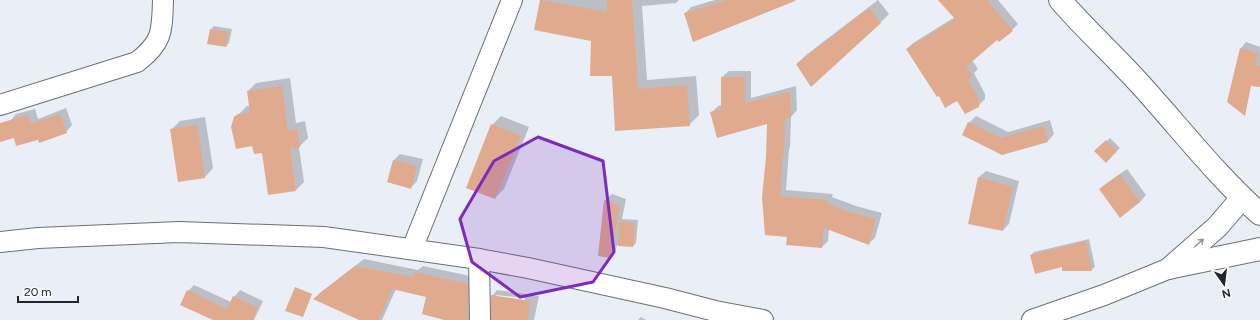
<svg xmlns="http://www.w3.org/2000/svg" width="1260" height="320" font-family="Figtree,sans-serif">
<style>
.shadow{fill:#0003;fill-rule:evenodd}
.building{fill:#e0aa8e}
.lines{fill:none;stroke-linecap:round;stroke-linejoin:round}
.minor-casing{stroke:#6b6f76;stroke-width:22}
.tertiary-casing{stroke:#6b6f76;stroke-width:24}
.secondary-casing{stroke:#6b6f76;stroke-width:24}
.minor{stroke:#fff;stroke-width:20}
.tertiary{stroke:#fff;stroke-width:22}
.secondary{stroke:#fff;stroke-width:22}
.oneway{stroke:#9c9c9e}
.marked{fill:#7b2cbf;fill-opacity:0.2;stroke:#7b2cbf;stroke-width:3;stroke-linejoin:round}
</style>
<rect width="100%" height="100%" fill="#eaeff7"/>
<!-- shadow -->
<g class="shadow">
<path d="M541,0H679L676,3L642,6L647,80L696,76L699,115L689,125L612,75L592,40L535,29Z"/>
<path d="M715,0H786L685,14L691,7Z"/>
<path d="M878,0L889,14L880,23L797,64L806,55Z"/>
<path d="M940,0H998L1018,24L1012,30L997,38L972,60L978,69L974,73L985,94V99L978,106L939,95L907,49L913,43L955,17Z"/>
<path d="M214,26L232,29L229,43L226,46L211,29Z"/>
<path d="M1246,42L1260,47V86L1241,48Z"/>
<path d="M729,71H751V98L796,86L797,110L791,117L790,147L789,149L786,190L833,194L832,197L856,206L882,213L875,238L868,244L829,229L828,241L822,247L788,236L767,157L768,123L712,112L718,106L722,105V77Z"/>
<path d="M290,78L296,123L305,121L308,138L299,147L304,182L296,190L263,152L253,145L235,118L247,106H250L248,91L256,83Z"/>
<path d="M66,108L72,125L66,132L38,139L10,121L16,114L35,109L38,119Z"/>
<path d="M501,116L529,127L504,189L495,198L492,125Z"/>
<path d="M976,116L1008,132L1050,120L1054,134L1048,141L1002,154L969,123Z"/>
<path d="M205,117L213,168L205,177L171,130L180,121Z"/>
<path d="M1110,138L1120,148L1106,161L1096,151Z"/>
<path d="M400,154L423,159L417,181L411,188L388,182L394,160Z"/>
<path d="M1127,169L1146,195L1140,202L1120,216L1100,189L1107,183Z"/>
<path d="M986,171L1019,181L1009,224L1003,230L979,177Z"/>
<path d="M612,194L626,199L622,219L638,220L636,243L633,246L617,245L616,250L610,257L605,200Z"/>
<path d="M1089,239L1095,267L1091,270L1063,266L1031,255L1034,252Z"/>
<path d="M364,259L418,270L423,266L475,277L477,320H448L428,296L396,289L382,320H361L314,299L321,292Z"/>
<path d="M194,285L231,302L234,297L240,290L263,301L254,320H216L188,291Z"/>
<path d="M497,290L539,296L534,320H492V296ZM496,295L525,298V300L496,297Z"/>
<path d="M641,317L646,320H638Z"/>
</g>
<!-- building -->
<g class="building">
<path d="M540,0L607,12V0H632L638,89L687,85L690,126L615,131L612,76H590L591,41L534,30Z"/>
<path d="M727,0H795V1L693,42L684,13Z"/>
<path d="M938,0H987L1013,31L999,42L997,40L966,67L973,76L968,79L979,100V107L965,114L957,101L945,108L939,96L937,97L906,49L955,19Z"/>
<path d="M869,8L881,23L811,87L796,64Z"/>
<path d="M210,29L229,32L226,47L207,44Z"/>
<path d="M1240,48L1258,53L1255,66H1260V87L1251,86L1245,116L1227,102Z"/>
<path d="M721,77H745V103L790,92L791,118L785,119L784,155H783L780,196L827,200L826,203L849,212L876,219L869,245L824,228L822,248L786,245L787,237L765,235L762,197L766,157L767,124L717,138L710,112L721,109Z"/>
<path d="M282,86L288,131L297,129L300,147L290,149L296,191L268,195L262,153L254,154L252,146L236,149L231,127L234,117L238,114L250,113L247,91Z"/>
<path d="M60,114L67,133L39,143L38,140L16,146L14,138L0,142V123L28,115L31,124Z"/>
<path d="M968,122L1001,138L1044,126L1048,142L1002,155L962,135Z"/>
<path d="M491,124L521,136L495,199L466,188Z"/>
<path d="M197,125L205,178L178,182L170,129Z"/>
<path d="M1106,140L1117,151L1106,163L1094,151Z"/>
<path d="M393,160L417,166L411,189L387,182Z"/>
<path d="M1120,174L1140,202L1120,218L1099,189Z"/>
<path d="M978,177L1013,187L1003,231L968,224Z"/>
<path d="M604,200L620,206L610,258L598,256Z"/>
<path d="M619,222L635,223L633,247L618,246Z"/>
<path d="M1086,241L1092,271H1062V267L1035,274L1030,255Z"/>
<path d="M355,266L413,277L414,272L468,284V320H444L422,314L426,297L392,289L379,320H359L313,299Z"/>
<path d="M295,287L312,294L303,317L285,311Z"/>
<path d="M187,290L227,309L233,296L258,308L252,320H213L180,305Z"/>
<path d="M491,295L530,301L528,320H491Z"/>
</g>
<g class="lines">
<defs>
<g id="minor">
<path d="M0,105L137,62C163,42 162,31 163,0"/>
<path d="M0,242L38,238L179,232L324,237L479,259L528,268L665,298L715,311L763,320"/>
<path d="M412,249L512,0"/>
<path d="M479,259L480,320"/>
<path d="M1032,320L1104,295L1170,268"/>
</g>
<g id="tertiary">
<path d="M1173,267L1260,249"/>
<path d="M1170,268L1217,227L1242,198"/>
</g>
<path id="secondary" d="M1060,0C1085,29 1114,55 1140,84C1180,128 1216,175 1260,214"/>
</defs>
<!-- minor casing -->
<use href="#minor" class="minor-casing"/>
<!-- tertiary casing -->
<use href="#tertiary" class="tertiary-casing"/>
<!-- secondary casing -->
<use href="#secondary" class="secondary-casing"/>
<!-- minor -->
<use href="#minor" class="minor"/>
<!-- tertiary -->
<use href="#tertiary" class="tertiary"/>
<!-- secondary -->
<use href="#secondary" class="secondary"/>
</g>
<!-- one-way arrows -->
<defs><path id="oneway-shaft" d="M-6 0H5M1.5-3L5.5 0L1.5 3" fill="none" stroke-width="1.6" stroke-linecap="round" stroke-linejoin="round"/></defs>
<use class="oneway" href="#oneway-shaft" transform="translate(1199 243) rotate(-41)"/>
<!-- marked area -->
<path class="marked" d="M538,137L603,161L614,252L593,282L520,297L472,262L460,219L494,161Z"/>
<!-- north arrow -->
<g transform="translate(1224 284) rotate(166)" stroke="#fbfcfe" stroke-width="3" paint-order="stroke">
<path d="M0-3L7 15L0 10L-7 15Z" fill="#222427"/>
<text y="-6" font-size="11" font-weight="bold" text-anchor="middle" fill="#222427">N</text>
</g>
<!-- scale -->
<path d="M18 296v6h60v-6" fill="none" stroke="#222427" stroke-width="2"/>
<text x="24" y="296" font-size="12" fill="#222427" stroke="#fbfcfe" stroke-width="3" paint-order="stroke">20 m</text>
</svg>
